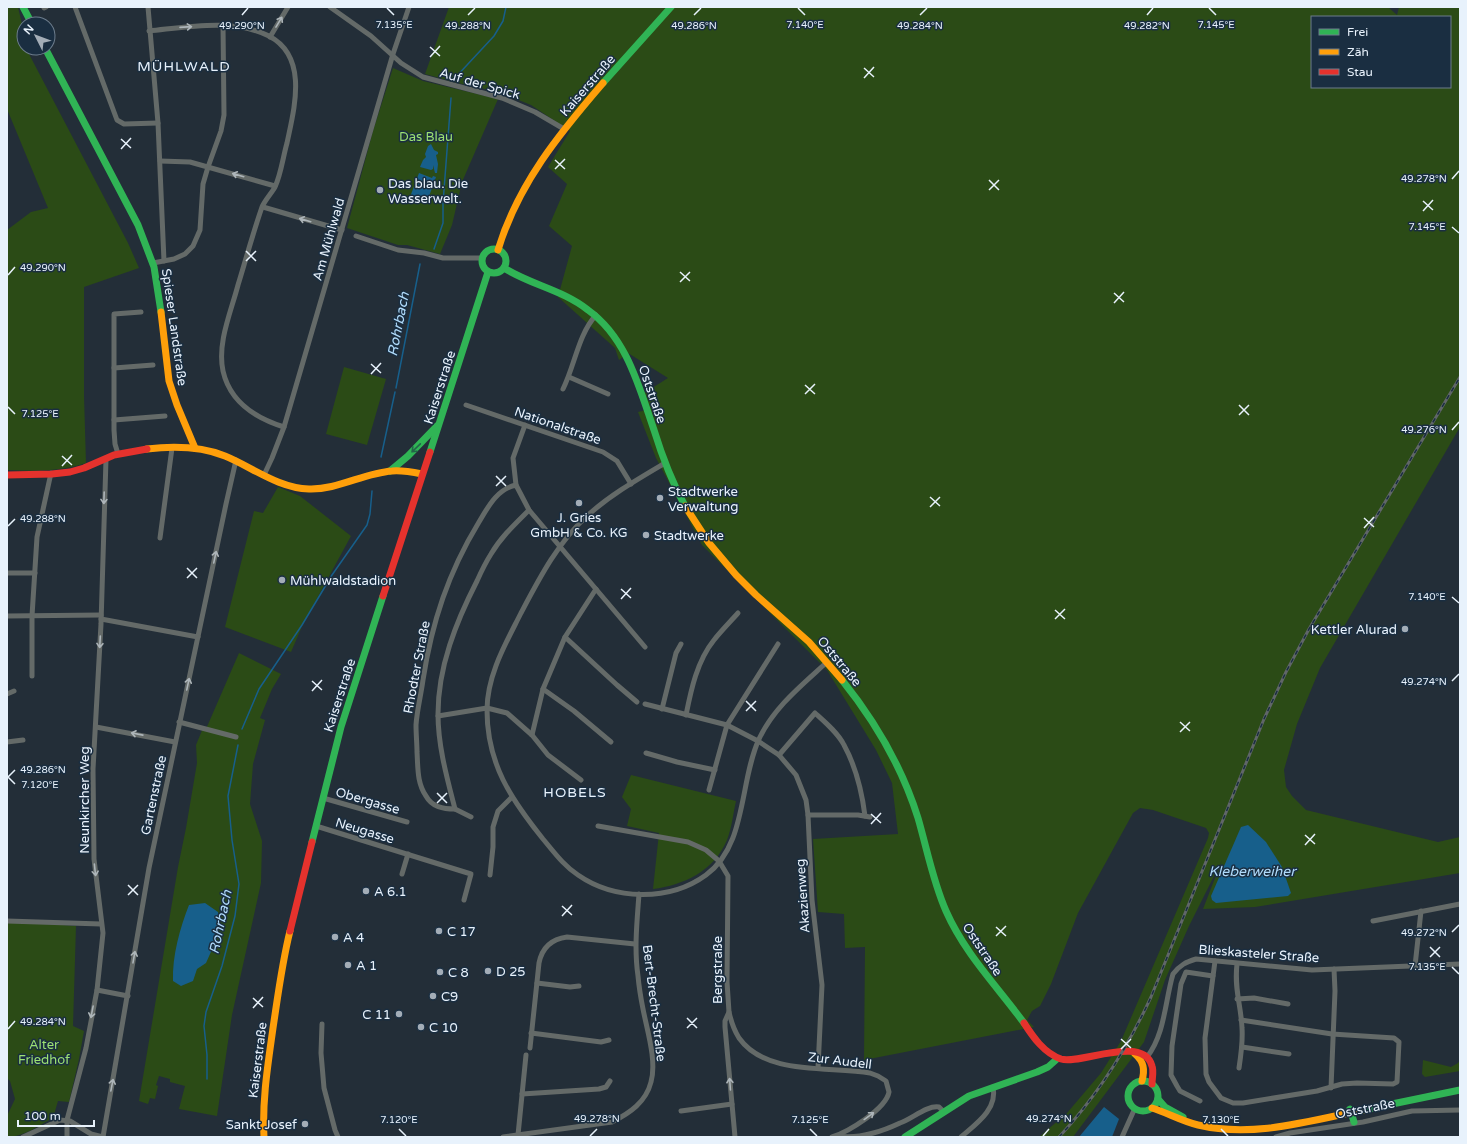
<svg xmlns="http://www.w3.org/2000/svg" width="1467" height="1144" font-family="'Varela Round',sans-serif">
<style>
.green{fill:#2b4b16;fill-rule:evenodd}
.water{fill:#175f8b}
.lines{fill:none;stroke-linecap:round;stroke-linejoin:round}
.stream{stroke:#175f8b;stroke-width:1.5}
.street{stroke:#646a68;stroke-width:5}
.fast{stroke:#30b455;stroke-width:7}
.slow{stroke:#ff9f0a;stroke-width:7}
.jam{stroke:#e5322d;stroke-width:7}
.rail-casing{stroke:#606669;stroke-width:3}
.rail{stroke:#1a2e41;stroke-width:1.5;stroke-dasharray:4.5;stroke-linecap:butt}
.oneway{stroke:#adb5b9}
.oneway2{stroke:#236449}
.ticks{fill:none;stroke:#e8f2fc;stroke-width:1.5}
.poi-dot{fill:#a3adb7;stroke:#1a2e41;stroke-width:1.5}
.labels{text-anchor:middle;stroke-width:3;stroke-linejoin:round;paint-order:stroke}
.street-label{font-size:13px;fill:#e8f2fc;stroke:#1a2e41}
.park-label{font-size:13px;fill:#9ce172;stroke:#1a2e41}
.poi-label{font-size:13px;fill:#e8f2fc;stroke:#1a2e41;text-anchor:start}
.neighbourhood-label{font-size:14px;letter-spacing:1px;fill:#e8f2fc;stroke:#1a2e41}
.water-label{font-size:14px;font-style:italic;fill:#b0dbfb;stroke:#1a2e41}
.ticks-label{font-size:10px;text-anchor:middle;fill:#e8f2fc;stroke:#1a2e41;stroke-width:3;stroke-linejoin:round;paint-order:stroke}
</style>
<rect width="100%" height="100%" fill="#232e38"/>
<!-- green -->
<g class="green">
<path d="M7,7H18L24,33V48H28L29,54L128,243L139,268L84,287V396L86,463C61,472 33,471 7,470V230L31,212L48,208L7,109Z"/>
<path d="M449,7H1388L1397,15L1399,7H1460V427L1320,668L1297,724L1284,770L1286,787L1292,796L1306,810L1438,842L1460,837V873L1255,907L1203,909L1222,860L1189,926L1165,980L1144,1042L1073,1137H1039L1067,1113L1101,1073L1121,1041L1208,838L1209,833L1206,828L1153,810L1140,808L1133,813L1078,913L1051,984L1040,1006L1032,1011L1027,1020L1034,1027L864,1060L865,947L845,948L844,914L818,912L813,839L898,834L892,783L876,750L827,670L702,545L656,458L638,412L646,410L641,395L668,378L628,353L619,360L615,348L558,297L572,246L549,226L567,184L548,167L570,131L531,105L499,92L458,83L425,74ZM1312,17H1450V87H1312Z"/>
<path d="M393,68L423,81L498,99L462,182L452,225L440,254L407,245H398L347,228L373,131Z"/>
<path d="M344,367L386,379L367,445L326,434Z"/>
<path d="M278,487L300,496L351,536L303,624L291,652L225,627L254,511L263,513Z"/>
<path d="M239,653L281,674L272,689L260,718L265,720L253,764L250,804L262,841L261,883L232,1015L217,1116L179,1109L185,1086L170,1082V1079L159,1076L156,1085L158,1086L155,1099L150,1098L148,1104L139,1101L178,867L186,828L197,763L196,745L203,728L206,729Z"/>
<path d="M631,775L736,801C733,814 732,827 727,840C714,871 684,885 653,889L659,833L627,826L631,809L622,797Z"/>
<path d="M7,921L76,926L73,1026L84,1031L79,1059L69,1102L58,1101L53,1118C39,1125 24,1137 7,1137V1116L15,1099L10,1081L7,1078Z"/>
<path d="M1423,1060L1451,1067L1458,1063L1460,1060V1071L1425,1077L1422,1074Z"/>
</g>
<!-- water -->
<g class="water">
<path d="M431,144L434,150L438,152V154L436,155L438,164L437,173H435L433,165V169L431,170L420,167L423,160L426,157L425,154L428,146Z"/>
<path d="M419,173L432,178L433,176L436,177L427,202L410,197Z"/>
<path d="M1248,825L1266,842L1282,867L1291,893L1288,896L1216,903L1212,900L1211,896L1241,827Z"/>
<path d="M205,903L218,912L220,919L218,936L206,963L197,969L193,981L181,986L173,981C172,956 180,928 189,905Z"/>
<path d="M1104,1107L1119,1119L1112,1137H1079Z"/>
</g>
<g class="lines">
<!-- stream -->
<g class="stream">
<path d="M454,79L494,36L503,21L506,7"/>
<path d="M434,249L443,223V203L451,98"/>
<path d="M396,388L420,264"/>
<path d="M381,457L395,392"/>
<path d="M242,729L259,689L302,625L332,575L367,525L370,514L372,491"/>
<path d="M207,1079V1055L204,1026L206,1012L222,966L235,916L239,884L232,840L228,796L238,745"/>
</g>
<!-- street -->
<g class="street">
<path d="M75,7L117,120L124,124L158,123"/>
<path d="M148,7L158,123L164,261"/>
<path d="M330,7L371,36L401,63L423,77L502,98L535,112L564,129"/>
<path d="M44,8L46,7"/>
<path d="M149,31C188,27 233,18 269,36C309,57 294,109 287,143C283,157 281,174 275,187C271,194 265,200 262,207C253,233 246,259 238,285C231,312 217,343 223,371C230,402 255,418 284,427"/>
<path d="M270,37L288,7"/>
<path d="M160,161L190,162L275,186"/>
<path d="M263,207L342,230"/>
<path d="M356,236L398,250L424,253L443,258H483"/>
<path d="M153,263L174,259L185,254L193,246L200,230L203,184L208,167L221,131L224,115L223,25"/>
<path d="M114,368L153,365"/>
<path d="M569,377L608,394"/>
<path d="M563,389C575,365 578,335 596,315"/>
<path d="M466,405L603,452L617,461L631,484"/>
<path d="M114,420L165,416"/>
<path d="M118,454L115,444L114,430V314L141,312"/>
<path d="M665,463C638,479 610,495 587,516C558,542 539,579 521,613C506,643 487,675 487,710C487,764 511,799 543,839C554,852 564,866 578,875C614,900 669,902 706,875C747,845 739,783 759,739C774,707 802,685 827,662"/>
<path d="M264,475L272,458L284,427L393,54L409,7"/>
<path d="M516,485L513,458L525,425"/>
<path d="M160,538L172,448"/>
<path d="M7,573H35"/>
<path d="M596,589L565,637L617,685L637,702"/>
<path d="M7,616L101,615"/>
<path d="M101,619L198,637"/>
<path d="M32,676V616L37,537L51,473"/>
<path d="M543,689L574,711L611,742"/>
<path d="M7,694L14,691"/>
<path d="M645,704L727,725L758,741L779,755L796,775L806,800L808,815L812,900L822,985L818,1068"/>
<path d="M662,709L676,653L681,644"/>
<path d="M686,715C691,690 697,661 714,640C721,631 730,622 738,613"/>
<path d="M438,716L487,708L507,713L532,735L548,755L581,780"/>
<path d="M179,722L236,737"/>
<path d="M96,727L175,742"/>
<path d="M532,735L543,689L565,637"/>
<path d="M7,742L23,740"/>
<path d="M646,753L677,762L715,770"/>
<path d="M779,755L815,713C825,722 838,733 844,745C856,767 862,792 865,816"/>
<path d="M709,790L727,725L778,644"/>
<path d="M323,798L407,822"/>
<path d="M455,809C443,809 432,807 426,796C417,783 418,768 417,752C417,744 416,734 416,725C417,710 421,695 423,680C432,622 448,573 479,522C488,507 497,489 516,485L529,510L645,647"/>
<path d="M808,815H858L870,817"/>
<path d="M471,817L455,809C447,778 438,746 438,714C438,667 456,622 477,581C481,572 486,562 491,554C501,537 515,524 529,510"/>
<path d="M316,826L471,874L464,900"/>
<path d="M598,826L688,842L706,850L719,861L728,876L727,982L729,1012L725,1021V1027L735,1137"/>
<path d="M402,874L408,854"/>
<path d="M490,875L493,847V827L498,811L512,797"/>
<path d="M7,921L101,924"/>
<path d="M1373,921L1460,904"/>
<path d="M1215,961L1205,1038L1206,1074L1209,1082L1221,1098L1233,1103H1243L1317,1091L1342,1084L1357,1083L1393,1084L1397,1082L1399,1042L1394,1038L1332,1034L1241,1020"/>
<path d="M1237,964C1234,989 1241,1005 1242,1028C1243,1042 1241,1055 1239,1068"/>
<path d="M1415,966L1421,911"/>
<path d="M537,983L570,987L579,986"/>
<path d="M97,990L128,996"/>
<path d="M1237,999L1254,998L1288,1004"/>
<path d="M729,1012C731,1021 734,1030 739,1038C766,1076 829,1066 870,1073L878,1076L886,1081L889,1092C886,1109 848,1132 832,1137"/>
<path d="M322,1024L321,1053L324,1088L335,1130L338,1137"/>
<path d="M531,1033L601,1042L609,1040"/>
<path d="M1242,1047L1289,1054"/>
<path d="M530,1048L539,963C542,948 552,939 567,937L635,944"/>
<path d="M1147,1057C1165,1034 1165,1001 1173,974C1180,965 1186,962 1196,959L1312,970L1460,964"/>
<path d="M1331,1088L1335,991L1334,969"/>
<path d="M522,1094L599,1089L606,1087L610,1081"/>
<path d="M1200,1101L1180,1091L1177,1086L1171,1075L1172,1046L1181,984L1186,972L1213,976"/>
<path d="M681,1111L732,1104"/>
<path d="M518,1135L526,1055"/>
<path d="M837,1136C858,1139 881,1132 900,1123C912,1119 927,1105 939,1107L943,1111"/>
<path d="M23,1137L60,1120L70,1121L91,1134L103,1137"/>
<path d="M67,1137V1120L86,1048L97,990L103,933L94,859L93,769L101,624L106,459"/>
<path d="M103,1137L149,868L226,504L236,460"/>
<path d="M503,1137L612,1122C630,1113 646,1102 651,1082C657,1061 647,1030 643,1009C641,999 639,987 638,976C634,949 637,922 639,894"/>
<path d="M961,1137C976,1124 998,1109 993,1087"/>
<path d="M1122,1137L1135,1108"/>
<path d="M1276,1137L1290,1133L1363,1122L1412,1111L1460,1110"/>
</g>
<!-- fast -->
<g class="fast">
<path d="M23,7L32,24"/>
<path d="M45,48L138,225L154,267L161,312"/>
<path d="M603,83L671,7"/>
<circle cx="494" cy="261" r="12"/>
<path d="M504,268C531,285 563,290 588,310C627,338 639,387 654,430C662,456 672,482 685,506"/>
<path d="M430,452L488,272"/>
<path d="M390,471L408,456L437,426"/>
<path d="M842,680C875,721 902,767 918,818C927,849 933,882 946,911C965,954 997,986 1024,1023"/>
<path d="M312,842L341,727L383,596"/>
<circle cx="1143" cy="1096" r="15"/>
<path d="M1158,1099L1165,1107L1183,1117"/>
<path d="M1350,1109L1354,1122"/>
<path d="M1363,1110L1460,1090"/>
<path d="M905,1137L969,1096L1037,1072L1048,1067L1057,1059"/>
</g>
<!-- slow -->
<g class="slow">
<path d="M498,250C518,184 559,134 603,83"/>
<path d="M161,312L169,381L177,405L195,448"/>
<path d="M147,449C173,446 200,446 225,456C252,467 278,488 309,489C337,490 364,473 392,471C402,470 412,472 422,474"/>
<path d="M685,506L709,543L736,575L756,595L809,642L842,680"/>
<path d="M1135,1054C1144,1062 1145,1069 1142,1081"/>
<path d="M1152,1108C1168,1113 1181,1121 1198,1125C1253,1138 1309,1121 1363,1110"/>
<path d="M264,1137C262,1100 268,1064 273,1028C278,995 282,963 290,931"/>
</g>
<!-- jam -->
<g class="jam">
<path d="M7,475L52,474L70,472L84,468L114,455L147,449"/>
<path d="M383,596L430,452"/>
<path d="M290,931L312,842"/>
<path d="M1024,1023C1033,1037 1044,1053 1061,1059C1080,1065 1143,1034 1152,1066C1154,1071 1152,1078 1152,1084"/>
</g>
<defs>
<path id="rail" d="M1059,1137C1098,1095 1127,1049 1151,997L1264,719L1286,672L1309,629L1460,377"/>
</defs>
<!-- rail casing -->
<use href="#rail" class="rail-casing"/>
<!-- rail -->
<use href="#rail" class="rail"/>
</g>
<!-- one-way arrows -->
<defs><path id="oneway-shaft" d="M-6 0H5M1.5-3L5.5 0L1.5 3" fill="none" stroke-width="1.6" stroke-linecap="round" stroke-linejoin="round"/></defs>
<g class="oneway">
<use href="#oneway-shaft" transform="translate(279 22) rotate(-59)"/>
<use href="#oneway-shaft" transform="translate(186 27) rotate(-4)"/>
<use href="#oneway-shaft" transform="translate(238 175) rotate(-164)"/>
<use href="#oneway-shaft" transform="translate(305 220) rotate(-164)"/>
<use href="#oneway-shaft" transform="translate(104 498) rotate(92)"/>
<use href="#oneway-shaft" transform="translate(215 557) rotate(-78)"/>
<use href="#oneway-shaft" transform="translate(100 642) rotate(93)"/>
<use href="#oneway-shaft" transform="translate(188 684) rotate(-78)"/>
<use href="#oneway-shaft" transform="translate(137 734) rotate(-169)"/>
<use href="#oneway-shaft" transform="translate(95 870) rotate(84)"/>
<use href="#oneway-shaft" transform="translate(134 957) rotate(-80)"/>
<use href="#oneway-shaft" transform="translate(92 1012) rotate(101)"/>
<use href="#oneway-shaft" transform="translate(730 1084) rotate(-94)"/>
<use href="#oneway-shaft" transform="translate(112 1085) rotate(-79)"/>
<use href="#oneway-shaft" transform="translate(869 1116) rotate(-36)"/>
</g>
<use class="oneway2" href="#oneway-shaft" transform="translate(416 448) rotate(136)"/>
<!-- ticks -->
<path class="ticks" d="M387,8L394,15M798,8L805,15M1209,8L1216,15M242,15L248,8M468,15L475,8M694,15L701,8M920,15L927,8M1147,15L1153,8M430,47L440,56M430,57L440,46M864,68L874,77M864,78L874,67M121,139L131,148M121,149L131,138M555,160L565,169M555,169L565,159M1452,179L1459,171M989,180L999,190M989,190L999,180M1423,201L1433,210M1423,211L1433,200M1452,227L1459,233M246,251L256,261M246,261L256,251M680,272L690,281M8,275L15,267M680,282L690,272M1114,293L1124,302M1114,303L1124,292M371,364L381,373M371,374L381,363M805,385L815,394M805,394L815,384M1239,405L1249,415M8,407L15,414M1239,415L1249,405M1452,430L1459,422M62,456L72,465M62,466L72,455M496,476L506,486M496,486L506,476M930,497L940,506M930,507L940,497M1364,518L1374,527M8,526L15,519M1364,528L1374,517M187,568L197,578M187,578L197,568M621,589L631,598M1452,597L1459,603M621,599L631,588M1055,610L1065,619M1055,619L1065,609M312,681L322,690M1452,681L1459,674M312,691L322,680M746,701L756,711M746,711L756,701M1180,722L1190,731M1180,732L1190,722M8,777L15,784M8,777L15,770M437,793L447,803M437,803L447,793M871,814L881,823M871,824L881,813M1305,835L1315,844M1305,845L1315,834M128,885L138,895M128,895L138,885M562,906L572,915M562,916L572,905M996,927L1006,936M1452,932L1459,925M996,936L1006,926M1430,947L1440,957M1430,957L1440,947M1452,967L1459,974M253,998L263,1007M253,1008L263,997M687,1018L697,1028M687,1028L697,1018M8,1029L15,1021M1121,1039L1131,1048M1121,1049L1131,1039M399,1129L406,1136M810,1129L817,1136M1221,1129L1228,1136M590,1136L597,1129M1043,1136L1049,1129"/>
<!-- markers -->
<g class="poi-dot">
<circle cx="380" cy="190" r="4"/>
<circle cx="660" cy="498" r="4"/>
<circle cx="579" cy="503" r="4"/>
<circle cx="646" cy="535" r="4"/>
<circle cx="282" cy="580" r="4"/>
<circle cx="1405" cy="629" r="4"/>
<circle cx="366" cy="891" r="4"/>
<circle cx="439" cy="931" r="4"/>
<circle cx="335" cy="937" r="4"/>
<circle cx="348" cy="965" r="4"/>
<circle cx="488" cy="971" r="4"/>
<circle cx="440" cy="972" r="4"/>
<circle cx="433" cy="996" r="4"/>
<circle cx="399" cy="1014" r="4"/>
<circle cx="421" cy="1027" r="4"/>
<circle cx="305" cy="1124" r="4"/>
</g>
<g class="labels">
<!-- street labels -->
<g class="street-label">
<text transform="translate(480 83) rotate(16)" y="5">Auf der Spick</text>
<text transform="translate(587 85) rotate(-49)" y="5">Kaiserstraße</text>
<text transform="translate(328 239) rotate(-74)" y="5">Am Mühlwald</text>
<text transform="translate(175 327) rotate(82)" y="5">Spieser Landstraße</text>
<text transform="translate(439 387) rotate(-72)" y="5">Kaiserstraße</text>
<text transform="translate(653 394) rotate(71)" y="5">Oststraße</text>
<text transform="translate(558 425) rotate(19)" y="5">Nationalstraße</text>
<text transform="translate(840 661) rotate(50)" y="5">Oststraße</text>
<text transform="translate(416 667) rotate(-79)" y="5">Rhodter Straße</text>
<text transform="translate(339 695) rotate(-72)" y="5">Kaiserstraße</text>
<text transform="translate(153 795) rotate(-78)" y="5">Gartenstraße</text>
<text transform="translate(84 800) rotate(-90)" y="5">Neunkircher Weg</text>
<text transform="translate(368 800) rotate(16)" y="5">Obergasse</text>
<text transform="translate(365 830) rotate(17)" y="5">Neugasse</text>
<text transform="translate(802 896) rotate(-94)" y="5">Akazienweg</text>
<text transform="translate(983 949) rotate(56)" y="5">Oststraße</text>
<text transform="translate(1259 953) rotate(4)" y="5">Blieskasteler Straße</text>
<text transform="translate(717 970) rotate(-90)" y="5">Bergstraße</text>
<text transform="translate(655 1003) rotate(83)" y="5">Bert-Brecht-Straße</text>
<text transform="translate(257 1060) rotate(-83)" y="5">Kaiserstraße</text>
<text transform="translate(840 1060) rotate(7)" y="5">Zur Audell</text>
<text transform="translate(1365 1108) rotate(-11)" y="5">Oststraße</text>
</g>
<!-- park labels -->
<g class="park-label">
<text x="426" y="141">Das Blau</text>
<text x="44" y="1049">Alter<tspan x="44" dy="15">Friedhof</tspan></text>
</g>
<!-- poi labels -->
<g class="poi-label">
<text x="388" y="188">Das blau. Die<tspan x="388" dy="15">Wasserwelt.</tspan></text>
<text x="668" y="496">Stadtwerke<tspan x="668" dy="15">Verwaltung</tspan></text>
<text x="579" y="522" text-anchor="middle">J. Gries<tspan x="579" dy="15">GmbH &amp; Co. KG</tspan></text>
<text x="654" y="540">Stadtwerke</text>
<text x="290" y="585">Mühlwaldstadion</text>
<text x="1397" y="634" text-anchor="end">Kettler Alurad</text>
<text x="374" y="896">A 6.1</text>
<text x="447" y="936">C 17</text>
<text x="343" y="942">A 4</text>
<text x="356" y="970">A 1</text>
<text x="496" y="976">D 25</text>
<text x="448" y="977">C 8</text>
<text x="441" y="1001">C9</text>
<text x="391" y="1019" text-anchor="end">C 11</text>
<text x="429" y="1032">C 10</text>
<text x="297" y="1129" text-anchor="end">Sankt Josef</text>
</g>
<!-- neighbourhood labels -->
<g class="neighbourhood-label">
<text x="184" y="71">MÜHLWALD</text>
<text x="575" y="797">HOBELS</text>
</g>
<!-- water labels -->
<g class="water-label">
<text transform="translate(398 324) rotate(-79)" y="5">Rohrbach</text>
<text x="1252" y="876">Kleberweiher</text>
<text transform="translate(220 922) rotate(-78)" y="5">Rohrbach</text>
</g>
</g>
<g class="ticks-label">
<text x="394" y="28">7.135°E</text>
<text x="805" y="28">7.140°E</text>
<text x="1216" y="28">7.145°E</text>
<text x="242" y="29">49.290°N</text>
<text x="468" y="29">49.288°N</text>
<text x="694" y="29">49.286°N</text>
<text x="920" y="29">49.284°N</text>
<text x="1147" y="29">49.282°N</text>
<text x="1424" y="182">49.278°N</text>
<text x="1427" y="230">7.145°E</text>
<text x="43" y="271">49.290°N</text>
<text x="40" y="417">7.125°E</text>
<text x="1424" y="433">49.276°N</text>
<text x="43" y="522">49.288°N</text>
<text x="1427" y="600">7.140°E</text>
<text x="1424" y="685">49.274°N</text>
<text x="43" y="773">49.286°N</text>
<text x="40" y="788">7.120°E</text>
<text x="1424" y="936">49.272°N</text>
<text x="1427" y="970">7.135°E</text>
<text x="43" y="1025">49.284°N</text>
<text x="597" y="1122">49.278°N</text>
<text x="1049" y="1122">49.274°N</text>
<text x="399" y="1123">7.120°E</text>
<text x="810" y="1123">7.125°E</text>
<text x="1221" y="1123">7.130°E</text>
</g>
<!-- border -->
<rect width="1467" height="1144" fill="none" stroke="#e8f2fc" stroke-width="16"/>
<!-- legend -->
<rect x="1311" y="16" width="140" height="72" fill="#1a2e41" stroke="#6c7c8c"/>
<rect x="1319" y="29" width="20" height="6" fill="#30b455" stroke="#6c7c8c"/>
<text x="1347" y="36" font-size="12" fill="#e8f2fc">Frei</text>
<rect x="1319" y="49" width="20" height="6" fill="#ff9f0a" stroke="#6c7c8c"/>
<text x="1347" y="56" font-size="12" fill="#e8f2fc">Zäh</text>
<rect x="1319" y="69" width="20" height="6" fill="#e5322d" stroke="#6c7c8c"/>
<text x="1347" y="76" font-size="12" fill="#e8f2fc">Stau</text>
<!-- north arrow -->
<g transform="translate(36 36) rotate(312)"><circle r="19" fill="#1a2e41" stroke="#6c7c8c"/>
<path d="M0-3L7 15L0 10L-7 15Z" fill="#a3adb7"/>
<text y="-6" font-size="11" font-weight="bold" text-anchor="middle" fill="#e8f2fc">N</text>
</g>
<!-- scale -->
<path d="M18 1120v6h76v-6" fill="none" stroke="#e8f2fc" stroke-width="2"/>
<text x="24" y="1120" font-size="12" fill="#e8f2fc" stroke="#1a2e41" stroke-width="3" paint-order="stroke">100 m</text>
</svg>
